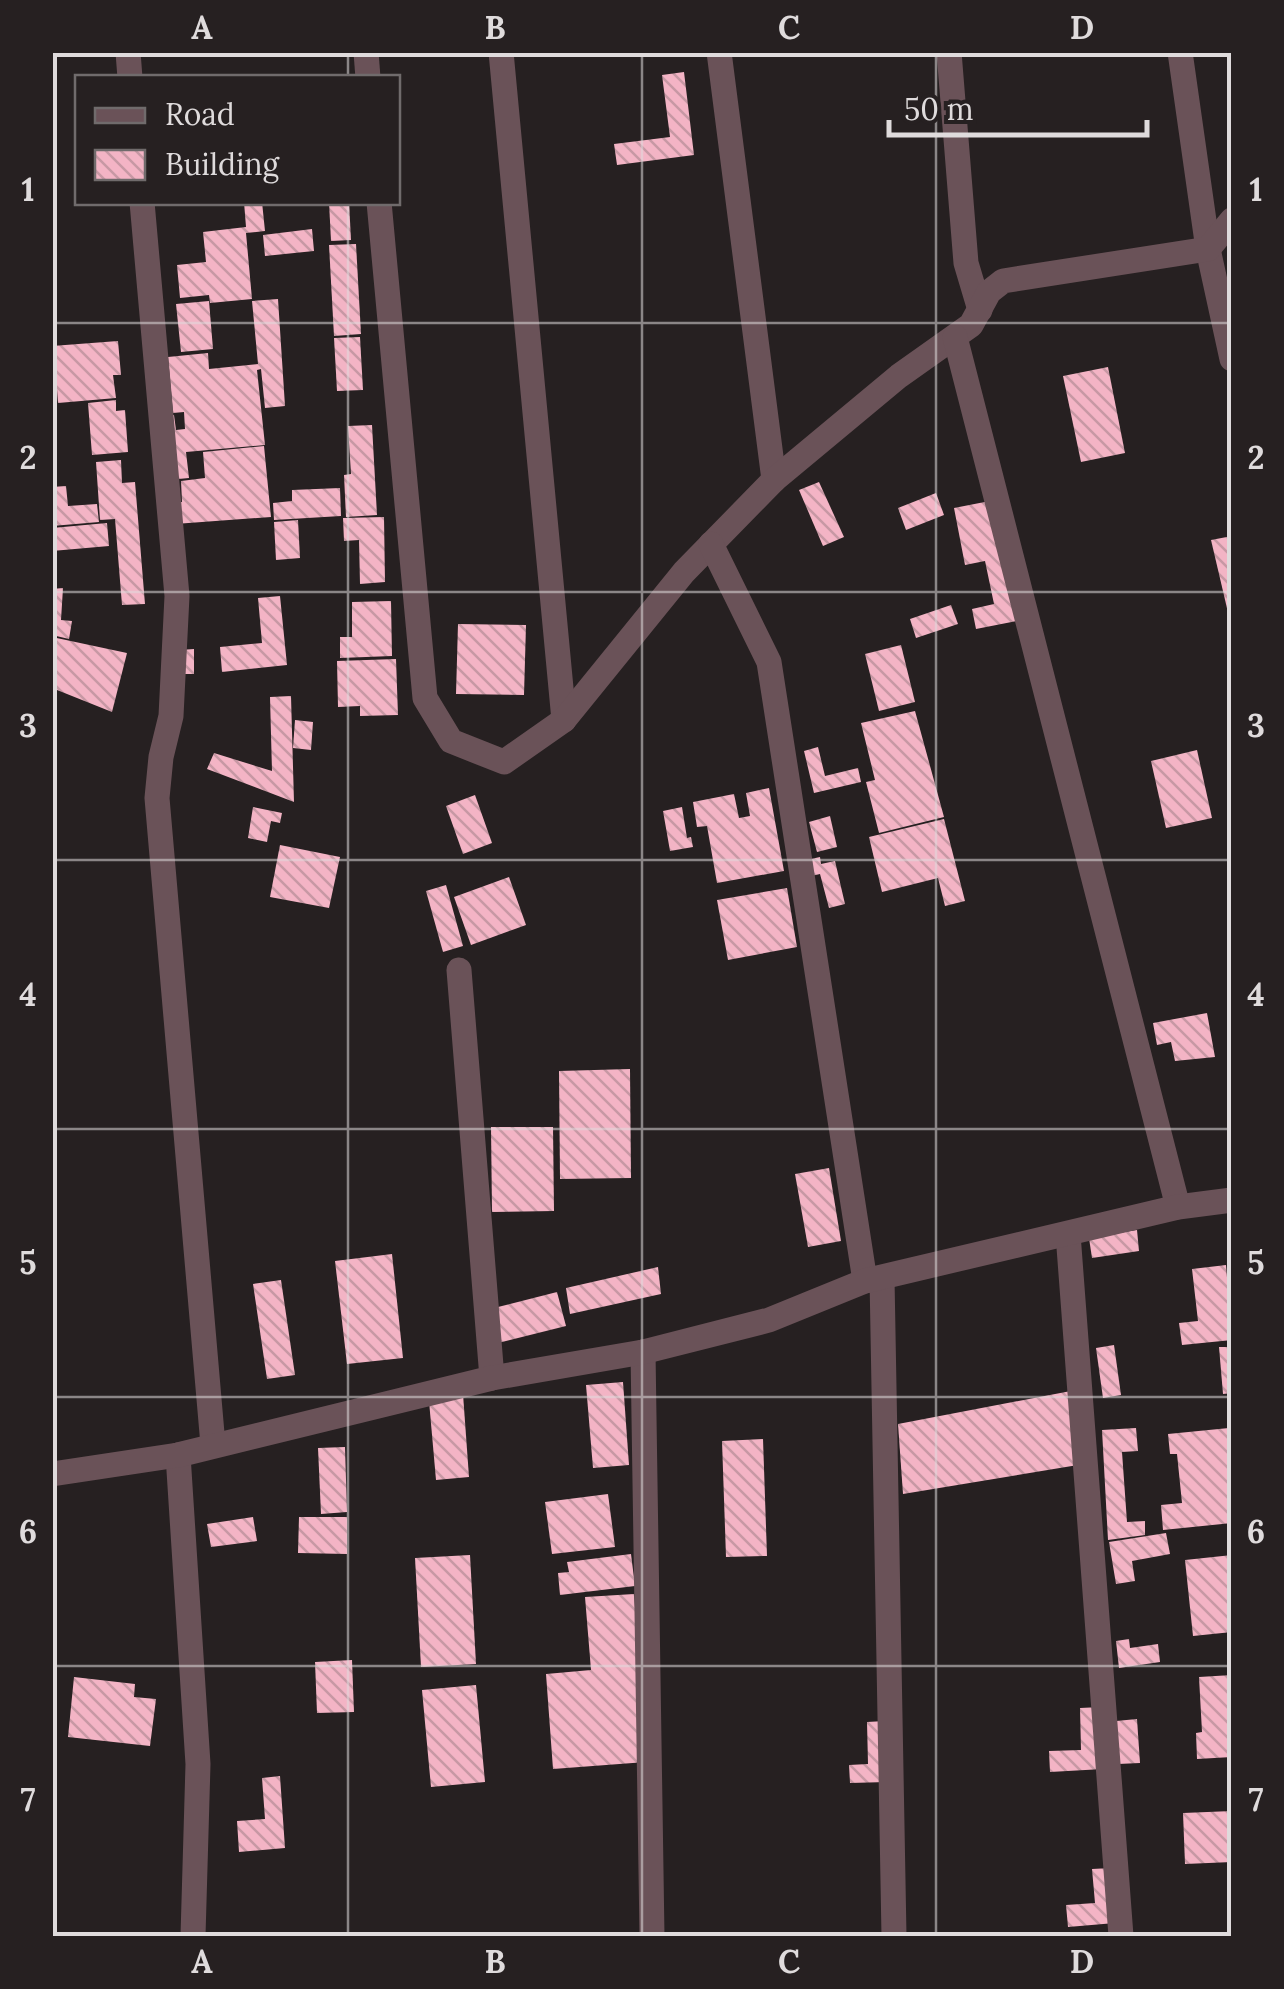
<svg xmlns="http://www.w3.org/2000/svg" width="1284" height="1989" font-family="Lora,serif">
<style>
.building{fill:url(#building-back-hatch)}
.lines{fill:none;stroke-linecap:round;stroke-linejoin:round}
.minor{stroke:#6a5258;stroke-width:25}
.grid{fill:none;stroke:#dfdbdc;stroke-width:2.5;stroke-opacity:0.55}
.neatline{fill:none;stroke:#dfdbdc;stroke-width:4}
.grid-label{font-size:32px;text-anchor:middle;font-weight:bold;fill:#dfdbdc}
</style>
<defs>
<pattern id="building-back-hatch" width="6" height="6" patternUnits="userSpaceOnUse" patternTransform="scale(2.5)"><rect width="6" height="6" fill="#f3b4c5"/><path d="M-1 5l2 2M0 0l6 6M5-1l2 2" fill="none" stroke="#c798a4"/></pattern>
</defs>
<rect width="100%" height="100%" fill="#262021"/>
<!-- building -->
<g class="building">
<path d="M684,72L694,155L617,165L614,144L670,137L662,75Z"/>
<path d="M244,202H262L265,231L246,233L252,299L210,303L209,295L180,298L177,265L206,262L203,232L246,227Z"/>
<path d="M329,202H349L351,240L331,241Z"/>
<path d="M312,229L314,251L265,256L263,235Z"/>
<path d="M356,244L361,334L334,336L329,245Z"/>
<path d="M278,299L285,406L265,408L261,369L257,370L265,445L186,452L189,478L168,480L162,416L174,415L176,430L185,429L184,412L173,413L168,357L208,353L209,369L258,364L252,301Z"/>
<path d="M209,301L213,349L181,352L176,304Z"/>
<path d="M360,337L363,390L337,391L334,338Z"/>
<path d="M118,341L121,375H113L116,398L58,403L57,389H52V346Z"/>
<path d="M1108,367L1125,453L1081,462L1063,376Z"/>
<path d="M116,400V411L125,410L128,452L92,455L88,403Z"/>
<path d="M372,425L377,515L346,517L344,475L351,474L348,426Z"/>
<path d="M264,446L271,517L175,524L173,502H182L181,481L205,478L203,452Z"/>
<path d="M121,460L122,483L135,482L145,604L122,605L115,519L100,520L96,462Z"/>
<path d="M819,482L844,537L823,546L799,490Z"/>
<path d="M66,486L68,506L97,504L99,522L52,526V487Z"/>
<path d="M340,488L341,516L274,520L273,503L292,501V490Z"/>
<path d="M936,493L944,515L906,530L898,508Z"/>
<path d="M1000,499L1022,620L976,629L972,609L994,604L985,561L965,565L954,508Z"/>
<path d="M384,517L385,582L360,584L359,540L344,541L343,518Z"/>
<path d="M298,520L300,558L276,560L274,522Z"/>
<path d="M107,523L109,546L52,551V528Z"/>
<path d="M1232,536V621H1230L1211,540Z"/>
<path d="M63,588L61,620L72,621L69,639L52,635V589Z"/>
<path d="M280,596L287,665L222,672L220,647L262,643L258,598Z"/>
<path d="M391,601L392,656L340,658V637H352V602Z"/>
<path d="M951,605L958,624L916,638L910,619Z"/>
<path d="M458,624L526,625L524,695L456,694Z"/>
<path d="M52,637L127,653L112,712L52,688Z"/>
<path d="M901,645L915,702L879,711L865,654Z"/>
<path d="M194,649V674H180V650Z"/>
<path d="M396,659L398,715L360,716V706L338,707L337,661Z"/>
<path d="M291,696L294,802L207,769L214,753L272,771L270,697Z"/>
<path d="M915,711L944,817L879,833L866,782L875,780L861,723Z"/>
<path d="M295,720L313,722L311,750L293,748Z"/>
<path d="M818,747L825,776L858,768L861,782L814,793L804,751Z"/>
<path d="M1197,750L1212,818L1166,828L1151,761Z"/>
<path d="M769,788L784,871L717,883L707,826L697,827L693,802L734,794L739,818L750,816L746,793Z"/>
<path d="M475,795L492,843L463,854L446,806Z"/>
<path d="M253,807L282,813L280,823L271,821L267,842L248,838Z"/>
<path d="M682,807L687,838L691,837L693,847L670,851L663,811Z"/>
<path d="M830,816L837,847L817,852L809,822Z"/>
<path d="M944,819L965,901L945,906L938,878L882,892L869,837Z"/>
<path d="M280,845L340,857L329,908L270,897Z"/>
<path d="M820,857L821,864L835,861L845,904L829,908L820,874L807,877L802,861Z"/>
<path d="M509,877L526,925L471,945L454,897Z"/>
<path d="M446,885L463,946L443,952L426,891Z"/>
<path d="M787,888L797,947L728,960L717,900Z"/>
<path d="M1207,1013L1215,1057L1175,1061L1171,1042L1157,1045L1153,1023Z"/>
<path d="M630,1069L631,1178L560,1179L559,1071Z"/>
<path d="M491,1127H553L554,1211L492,1212Z"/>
<path d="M829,1168L841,1241L808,1247L795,1174Z"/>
<path d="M1137,1230L1139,1251L1092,1258L1089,1238Z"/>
<path d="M392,1254L403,1358L347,1364L335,1261Z"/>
<path d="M1226,1265L1232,1340L1182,1345L1179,1323L1198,1321L1192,1269Z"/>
<path d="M658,1267L661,1294L570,1314L566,1288Z"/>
<path d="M281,1280L295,1375L267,1379L253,1284Z"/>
<path d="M557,1292L566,1326L498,1343L490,1309Z"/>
<path d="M1114,1345L1121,1395L1103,1398L1096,1348Z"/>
<path d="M1219,1347H1232V1393L1223,1394Z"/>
<path d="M623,1382L629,1465L593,1468L586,1385Z"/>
<path d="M1076,1390L1084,1464L903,1494L898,1424Z"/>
<path d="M463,1394L469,1477L436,1480L429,1401Z"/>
<path d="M1136,1428L1138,1451L1122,1452L1127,1522L1145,1521V1535L1108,1540L1102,1430Z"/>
<path d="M1229,1428L1232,1523L1163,1530L1161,1505L1182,1503L1177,1454H1170L1168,1434Z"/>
<path d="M763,1439L767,1556L726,1557L722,1441Z"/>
<path d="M345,1447L347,1512L321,1514L318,1448Z"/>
<path d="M608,1494L615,1547L552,1554L545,1502Z"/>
<path d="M253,1517L257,1541L211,1547L207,1524Z"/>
<path d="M299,1517H347V1554L298,1553Z"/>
<path d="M1166,1533L1170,1554L1132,1561L1135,1581L1116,1584L1109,1542Z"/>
<path d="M631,1554L635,1586L560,1595L558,1573L569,1572L567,1562Z"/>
<path d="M470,1555L476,1664L421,1667L415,1558Z"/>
<path d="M1232,1555V1632L1193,1636L1185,1560Z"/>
<path d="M634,1594L646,1762L553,1769L546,1674L591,1670L585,1597Z"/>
<path d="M1129,1639L1130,1648L1158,1644L1160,1662L1119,1668L1116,1641Z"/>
<path d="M352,1660L354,1712L317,1713L315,1662Z"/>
<path d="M1232,1675V1757L1197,1759L1196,1733L1202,1732L1199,1677Z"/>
<path d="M74,1677L135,1684L134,1697L156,1699L150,1746L68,1737Z"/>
<path d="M476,1685L485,1782L431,1787L422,1690Z"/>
<path d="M1101,1707L1103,1769L1050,1772L1049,1751L1081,1750L1080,1708Z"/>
<path d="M1137,1719L1140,1763L1118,1764L1116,1721Z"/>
<path d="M885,1721L887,1782L850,1783L849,1765L868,1764L867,1722Z"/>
<path d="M280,1776L285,1848L239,1852L237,1821L265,1819L262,1778Z"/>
<path d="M1232,1811V1862L1185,1864L1183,1813Z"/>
<path d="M1111,1868L1115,1923L1068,1927L1066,1905L1095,1903L1092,1869Z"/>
</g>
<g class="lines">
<!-- minor -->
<g class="minor">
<path d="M128,52L130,78"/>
<path d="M366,52L368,78"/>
<path d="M501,52L564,720"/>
<path d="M719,52L774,480"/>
<path d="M949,52L966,263L980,310"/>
<path d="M1180,52L1208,249L1232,359"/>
<path d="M142,202L177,596L171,716L161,757L157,798L213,1445"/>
<path d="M379,202L425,698L451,741L504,762L564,720L684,572L774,480L899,376L971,325L989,292L1003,281L1208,249L1232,220"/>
<path d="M955,337L1178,1207"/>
<path d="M711,544L769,662L865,1281"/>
<path d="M459,970L492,1378"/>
<path d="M1068,1234L1121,1936"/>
<path d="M882,1278L894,1936"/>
<path d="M643,1352L652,1936"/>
<path d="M178,1455L198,1764L193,1936"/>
<path d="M52,1474L178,1455L492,1378L643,1352L769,1320L865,1281L1178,1207L1232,1200"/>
</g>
</g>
<!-- grid -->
<path class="grid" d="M348,52V78M642,52V1936M936,52V1936M348,202V1936M52,323H1232M52,592H1232M52,860H1232M52,1129H1232M52,1397H1232M52,1666H1232"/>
<!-- border -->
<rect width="1284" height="1989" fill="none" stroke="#262021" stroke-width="110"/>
<!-- legend -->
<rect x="75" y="75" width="325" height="130" fill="#262021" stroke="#706b6c" stroke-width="2.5"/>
<rect x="95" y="108" width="50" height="15" fill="#6a5258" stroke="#706b6c" stroke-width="2.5"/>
<text x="165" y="125" font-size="30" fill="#dfdbdc">Road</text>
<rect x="95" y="150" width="50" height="30" fill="url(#building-back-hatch)" stroke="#706b6c" stroke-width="2.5"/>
<text x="165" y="175" font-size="30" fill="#dfdbdc">Building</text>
<!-- scale -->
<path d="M889 120v15h258v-15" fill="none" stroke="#dfdbdc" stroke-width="5"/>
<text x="904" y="120" font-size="30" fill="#dfdbdc" stroke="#262021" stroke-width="8" paint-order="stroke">50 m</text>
<rect x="55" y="55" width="1174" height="1879" class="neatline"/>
<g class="grid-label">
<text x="202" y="39">A</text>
<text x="495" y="39">B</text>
<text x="789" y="39">C</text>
<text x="1082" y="39">D</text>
<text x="28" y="201">1</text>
<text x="1256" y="201">1</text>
<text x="28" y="469">2</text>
<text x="1256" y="469">2</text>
<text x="28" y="737">3</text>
<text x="1256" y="737">3</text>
<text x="28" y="1006">4</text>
<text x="1256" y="1006">4</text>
<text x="28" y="1274">5</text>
<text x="1256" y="1274">5</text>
<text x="28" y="1543">6</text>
<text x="1256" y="1543">6</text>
<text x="28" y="1811">7</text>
<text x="1256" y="1811">7</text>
<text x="202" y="1973">A</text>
<text x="495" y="1973">B</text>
<text x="789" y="1973">C</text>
<text x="1082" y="1973">D</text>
</g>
</svg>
